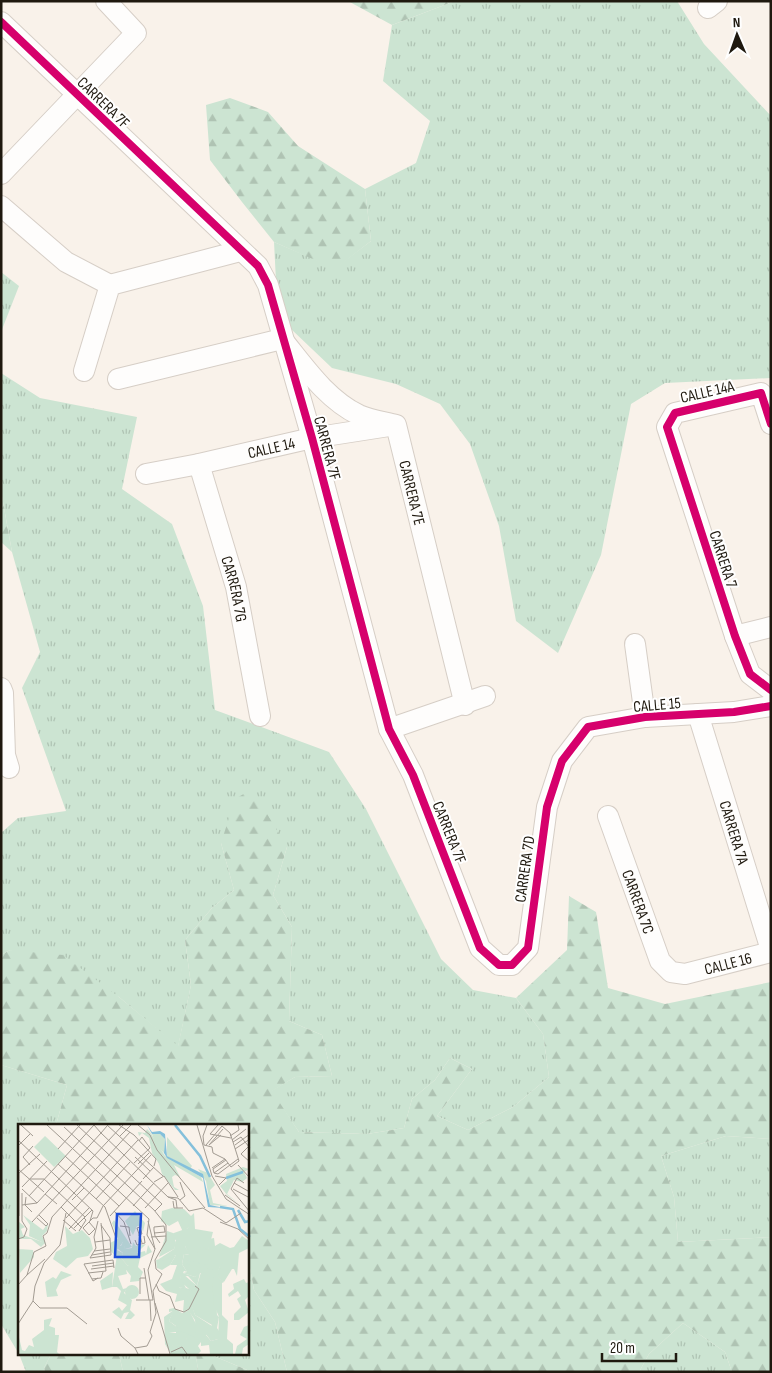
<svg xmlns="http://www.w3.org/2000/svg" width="772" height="1373" font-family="'Sofia Sans Condensed',sans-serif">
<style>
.grass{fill:url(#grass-tufts)}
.forest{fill:url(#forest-firs)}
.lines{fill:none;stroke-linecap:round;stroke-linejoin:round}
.street-casing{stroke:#d6cec6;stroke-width:22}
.street{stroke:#fefdfc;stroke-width:20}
.cycleway-casing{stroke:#fff;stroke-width:11}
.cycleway{stroke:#d6006c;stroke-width:8}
.labels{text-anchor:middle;stroke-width:4;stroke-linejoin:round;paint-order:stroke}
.street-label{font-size:16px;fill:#1f190f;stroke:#fff}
.inset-river{fill:none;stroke:#84c0db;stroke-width:2.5}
.inset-road{fill:none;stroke:#a29b92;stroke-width:1}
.view{fill:#1d4ed8;fill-opacity:0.15;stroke:#1d4ed8;stroke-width:2.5}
.inset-edge{fill:none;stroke:#1f190f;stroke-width:2.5}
</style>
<defs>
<pattern id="grass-tufts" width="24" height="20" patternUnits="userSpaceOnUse" patternTransform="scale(1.25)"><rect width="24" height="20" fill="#cce4d2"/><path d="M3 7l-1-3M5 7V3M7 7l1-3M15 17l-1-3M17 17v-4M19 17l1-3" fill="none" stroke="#afc3b3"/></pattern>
<pattern id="forest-firs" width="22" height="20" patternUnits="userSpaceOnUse" patternTransform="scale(1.25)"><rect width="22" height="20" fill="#cce4d2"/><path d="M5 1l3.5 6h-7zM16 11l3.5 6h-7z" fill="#afc3b3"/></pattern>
</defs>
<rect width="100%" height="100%" fill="#f9f2ea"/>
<!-- grass -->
<g class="grass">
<path d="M455,1H677L704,44L771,116V378L665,383L631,404L601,555L558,653L516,621L499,526L470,444L440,404L396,384L332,368L291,329L276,281L274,242L335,268L371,241L365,189L416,163L430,121L383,81L392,25Z"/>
<path d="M1,272L19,286L1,332Z"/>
<path d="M1,373L40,398L137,417L122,489L172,524L203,606L215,710L329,752L366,809L441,959L473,990L516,998L543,1034L549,1077L513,1107L468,1130L437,1116L472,1069L450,1058L435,1080L412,1099L404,1128L367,1134L299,1132L271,1091L295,1077L332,1076L322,1035L289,1021L292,927L273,895L287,847L221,843L234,890L212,908L185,940L191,985L178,1047L119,997L10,950L1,955V833L18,818L66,811L22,688L40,652L12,552L1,491Z"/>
<path d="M1,1065L67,1085L56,1125L19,1126V1354L1,1324Z"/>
<path d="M726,1136L771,1139V1237L678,1242L674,1197L661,1156Z"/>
<path d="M248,1257L254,1290L275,1322L287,1372H252L209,1354H248Z"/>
<path d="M683,1323L725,1352L732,1372H639L649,1354Z"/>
<path d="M19,1354H51L44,1368L45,1372H26Z"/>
<path d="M119,1354H196L198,1372H123Z"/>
</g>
<!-- forest -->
<g class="forest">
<path d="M348,1H455L392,25Z"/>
<path d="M230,98L268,112L298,146L365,189L371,241L335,269L274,242L242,202L210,160L206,105Z"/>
<path d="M1,491L12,552L1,542Z"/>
<path d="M252,789L287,847L273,895L292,927L289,1021L322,1035L332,1076L295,1077L272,1091L299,1132L367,1134L404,1128L412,1099L435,1080L450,1058L472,1069L437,1116L468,1130L513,1107L549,1077L543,1034L516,998L567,950L569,896L596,912L608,988L665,1004L771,982V1139L726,1136L661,1156L674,1197L678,1242L771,1237V1372H732L725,1352L683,1323L649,1354L639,1372H287L275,1322L254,1290L248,1257V1126L56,1125L67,1085L1,1065V955L10,950L63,955L119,997L178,1046L191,985L185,940L212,908L234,890L221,843L235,799Z"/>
<path d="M51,1354H119L123,1372H45L44,1368Z"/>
<path d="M196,1354H209L252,1372H198Z"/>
</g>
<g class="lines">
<defs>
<g id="street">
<path d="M708,8L717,1"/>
<path d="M1,22L258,266L268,285L312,438L389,729L413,775L480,948L499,965H512L528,948L547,807L562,761L588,727L645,717L734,712L771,706"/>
<path d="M1,174L136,33L106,1"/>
<path d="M1,206L66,262L110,285"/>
<path d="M84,371L110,285L240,251"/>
<path id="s1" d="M118,379L282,339C304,366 326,399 359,415C370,420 384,422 396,425L465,705"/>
<path d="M771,424L761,393L675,413L667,427L735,636L750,674L771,690"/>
<path id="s2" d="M199,464L236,587L260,716"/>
<path id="s3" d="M146,474L199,464L312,438L389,426"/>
<path d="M735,636L771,627"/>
<path d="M635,644L645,717"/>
<path d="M1,688L3,693L5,755L9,768"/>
<path id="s4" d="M698,714L771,950"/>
<path d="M389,729L485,696"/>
<path id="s5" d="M608,816L660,961L671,972L685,974L771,952"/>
</g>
</defs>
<!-- street casing -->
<use href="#street" class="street-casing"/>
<!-- street -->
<use href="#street" class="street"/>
<defs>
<g id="cycleway">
<path d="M1,22L258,266L268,285L312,438L389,729L413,775L480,948L499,965H512L528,948L547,807L562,761L588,727L645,717L734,712L771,706"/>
<path d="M771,424L761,393L675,413L667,427L735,636L750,674L771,690"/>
</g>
</defs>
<!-- cycleway casing -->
<use href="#cycleway" class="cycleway-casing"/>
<!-- cycleway -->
<use href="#cycleway" class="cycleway"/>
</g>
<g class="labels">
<!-- street labels -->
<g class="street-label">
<text transform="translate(104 102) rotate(44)" y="6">CARRERA 7F</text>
<text transform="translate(707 391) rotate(-13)" y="6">CALLE 14A</text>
<text dy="6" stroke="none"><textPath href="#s3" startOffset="128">CALLE 14</textPath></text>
<text transform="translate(328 448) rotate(75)" y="6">CARRERA 7F</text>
<text dy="6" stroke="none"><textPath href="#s1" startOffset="386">CARRERA 7E</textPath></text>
<text transform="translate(724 559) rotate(72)" y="6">CARRERA 7</text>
<text dy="6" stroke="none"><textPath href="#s2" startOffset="130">CARRERA 7G</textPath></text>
<text transform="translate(657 704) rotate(-5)" y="6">CALLE 15</text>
<text transform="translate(450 832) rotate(68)" y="6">CARRERA 7F</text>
<text dy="6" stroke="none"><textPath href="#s4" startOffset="124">CARRERA 7A</textPath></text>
<text transform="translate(524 869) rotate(-82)" y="6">CARRERA 7D</text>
<text dy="6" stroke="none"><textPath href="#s5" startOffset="91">CARRERA 7C</textPath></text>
<text dy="6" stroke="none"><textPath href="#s5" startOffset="228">CALLE 16</textPath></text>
</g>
</g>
<!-- overview -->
<g transform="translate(18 1124)">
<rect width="231" height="231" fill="#f9f2ea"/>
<path d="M132,8L147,32L183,53L185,58L156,41L162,53L157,51L154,53L156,63L161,66H157L144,50ZM27,12L48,32L36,43L16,23ZM154,84L166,85L173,92L172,102L165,108L160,97L151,102L143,97L144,87ZM117,87L127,99L125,108L123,102H119L115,111L107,97ZM5,91L25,106L30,99L29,107L24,112L28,120L11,112L12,101ZM96,96L114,123L107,125L105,118L99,126L105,129L103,134L110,142L119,132L122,134L120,143L125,148L121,157L112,158L113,152L93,127L92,119L100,115L94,99ZM47,102L55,110L64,106L72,114L75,125L70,132L59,134L48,144L35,135L38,128L49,122ZM149,107L155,109L158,119L156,125L141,133ZM196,114L197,122L202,119L212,124L214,145L206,158L199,153L202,142L197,155L199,191L201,193L199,204L203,210L200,215L193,217L187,209L194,201L177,191L173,180L161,163L171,165L163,158L162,153L165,150L179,162L183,148L177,153L165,149L169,148L164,140L166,130L171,131L167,122H187L190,126L191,115ZM158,131L152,141L144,146L139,144L138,136ZM95,148L94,163L84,166L82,157ZM107 168a7 7 0 1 1 14 0a7 7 0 1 1-14 0ZM156,184L164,189L171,186L180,204V213L176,215L166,210L169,215L165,224L158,225L149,217L151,209H158V202L151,197L155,187L151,188V185Z" fill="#cce4d2"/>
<path d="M129,5L132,8L145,46L134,29L131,14L124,9L121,12L120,8L127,9ZM149,13L174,42L172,45L149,32ZM225,43L231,45L226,48L229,54L224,58L216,56L209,70L220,79L209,71L202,62L209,57L208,50ZM180,45L190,49L197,61L192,66L195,79L210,82L192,81L188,57ZM176,89L177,105L195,108L190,127L184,122L179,130L177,122H167L172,131L166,130L164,140L169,148L166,147L165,149L177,153L183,146L186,149H182L179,162L170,152L162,153L168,164L175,167L161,163L172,175L177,191L197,204L188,211L193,217L200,215L201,193L196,181L194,158L196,155L193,151L195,148L198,149L205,138L200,153L206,158L204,159V191L210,197L209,215L215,220V230H192L191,221L183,222V218L180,222L183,227L180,230H153L147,220L146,193L156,186L151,197L164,207L151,209L154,221L158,224L165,223L163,217L169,215L163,213L165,208L178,214L177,196L170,186L165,188L166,176L157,178L159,170L148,167L142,160L154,155L159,141H152L158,131L144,137L141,135L156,125L158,116L154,115L153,110L170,104L172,93ZM0,97L7,103L3,105L5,111L27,119L23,123L13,115H1V125L15,126L16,133L2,149ZM224,112L231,117V124L221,129L219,152L216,145H212V124L216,123ZM106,115L107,125L114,124L115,118L118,122L128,120L119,129L127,127L128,130L130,121L134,128L122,134L118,132L115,140L110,142L103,134L105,129L95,121L103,122ZM99,131L107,141L109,150L100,152L105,165L109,164L106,169L114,176L112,186L117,191L113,195H107L111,188L106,189L103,195L94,188L101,183L104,187L109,181L100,176L103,167L99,163H94ZM192,131L195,146L166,139L168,136L189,141ZM43,147L54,151L43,156L38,166L40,172L29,173L27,158L35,153L38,155ZM226,155L228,159L231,158V172L227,176L231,188L221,196H216V190L223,183L219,175L223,172L220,167L211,173L210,170L216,165L215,160ZM34,194L31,202L37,204V211H41L39,228L41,230H0V209L4,226L7,227L11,221L16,223L14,215L26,206V196ZM231,201V220L225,224L224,230H217L219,222L229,215L222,211L226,203Z" fill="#cce4d2"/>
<path d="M134,10H142L147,15L146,29L138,21Z" fill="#cce4d2"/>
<path d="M129,1L134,8L142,7L147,10L149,32L185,50L192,81L206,84L190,83L185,54L149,34L146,29L147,15L142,10H134Z" fill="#84c0db"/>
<path class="inset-river" d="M157,1L182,32L192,53M208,54L225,48M202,83L215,85L222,105L232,113M220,86L227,98L232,97"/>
<path class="inset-road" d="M3,1L15,12M29,1L131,95L129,111L137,125L130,146L135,176H118M59,1L144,80L137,87M76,1L83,9L89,2M89,1L145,52M101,1L116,11L138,35L136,42M120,1L132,11L139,26L176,71M179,1L194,52L208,75L232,91M189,1L185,12L186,21L194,23L195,29L207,35L213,43L221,37L215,18L223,13L232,24M200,1L192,10L213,14M204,2L212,9L215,18M46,3L136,86L148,101V117L137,136L138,145L144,150L135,167L138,189L132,208L134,212L129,222L117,224L120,230M102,12L113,1M212,12L221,6L220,1M0,16L75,87L72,97M214,16L228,5M188,21L204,2M191,21L205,5M191,21L203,11M217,21L232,10M0,22L12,10M230,23L223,30L232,38M40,25L62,1M217,25L232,15M47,32L101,82M117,33L132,47M208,36L195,45L196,49L200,50L220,35M116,39L132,24L124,13L121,17M40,40L87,83L98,114M120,40L131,29M12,41L5,33L15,22M220,41L232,54M194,44L207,35M0,45L26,68M1,49V92M1,49L22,30M196,49L210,39M197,52L208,54L201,61M12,55H26L67,93M125,55L136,43M136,58L146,52L160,73M162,58L167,72L162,76M216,59L230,67M4,63L29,37M4,65L19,79L83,9L150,73L160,74L171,87L185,84L208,99L223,89M213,65L232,88M213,65L219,54L226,59M215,65L232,74M27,70L39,80M176,71L187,84M207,71L222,82M11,72L76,1M8,73L7,81L14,88M150,73L158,76L159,84M78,75L112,38M54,76L66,64M155,77L156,84H165M4,81L19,79M115,82L136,59M43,83L64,104M127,84L150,59M96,87L106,98L113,120M48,89L42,121L26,139L17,162L15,177L22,184H49L69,200M92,92L124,57M19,94L28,102L30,100L21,91M48,94L120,16M45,96L58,107M80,97L76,113L78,124L72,134L93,131L92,114L83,101M130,97L137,125M14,98L105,1M71,98L77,105L71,111L65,104L75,94H79L85,82L133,31M202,98L220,105L232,116M102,102L111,103L112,112M56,104L74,86M51,105L71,84M61,107L68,96L66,94M136,109L147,108L146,102L136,103V106L137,112L142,119M121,110H124L122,103L119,104L121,110V112H122L124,119M133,113L148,112M0,115L6,113L9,105L4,97V69M117,116L119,121L127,119L126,112M77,118L92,116M76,127L92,125M74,131L92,128M74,142L96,139M126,144L131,176M73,145L96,142M70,149L88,147L83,99M9,151L27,135M80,154L75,157L66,140L95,136L96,144M74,155L83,154L85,148M138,160L141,167L152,172L157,185L166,188L171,185L181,165L177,162M0,161L9,151L16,128L28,122L25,112L29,109L34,93L112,8M122,170V154H128M132,176L133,197M137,179L152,230M0,200L15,177M100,204L103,212L117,224M153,228L164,223L169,230"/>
<path class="view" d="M99,90H123L121,133H97Z"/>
<rect width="231" height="231" class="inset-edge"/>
</g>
<!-- border -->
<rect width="772" height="1373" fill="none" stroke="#1f190f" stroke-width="5"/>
<!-- north arrow -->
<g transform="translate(737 35) rotate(358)" stroke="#ffffff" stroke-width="4" paint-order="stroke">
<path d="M0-4L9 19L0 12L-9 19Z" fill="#1f190f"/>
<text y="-8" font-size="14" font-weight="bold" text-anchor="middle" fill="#1f190f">N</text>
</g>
<!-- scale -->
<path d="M602 1353v8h74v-8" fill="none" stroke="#1f190f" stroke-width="2.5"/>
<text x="610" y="1353" font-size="15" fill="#1f190f" stroke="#ffffff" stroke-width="4" paint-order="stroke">20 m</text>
</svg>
